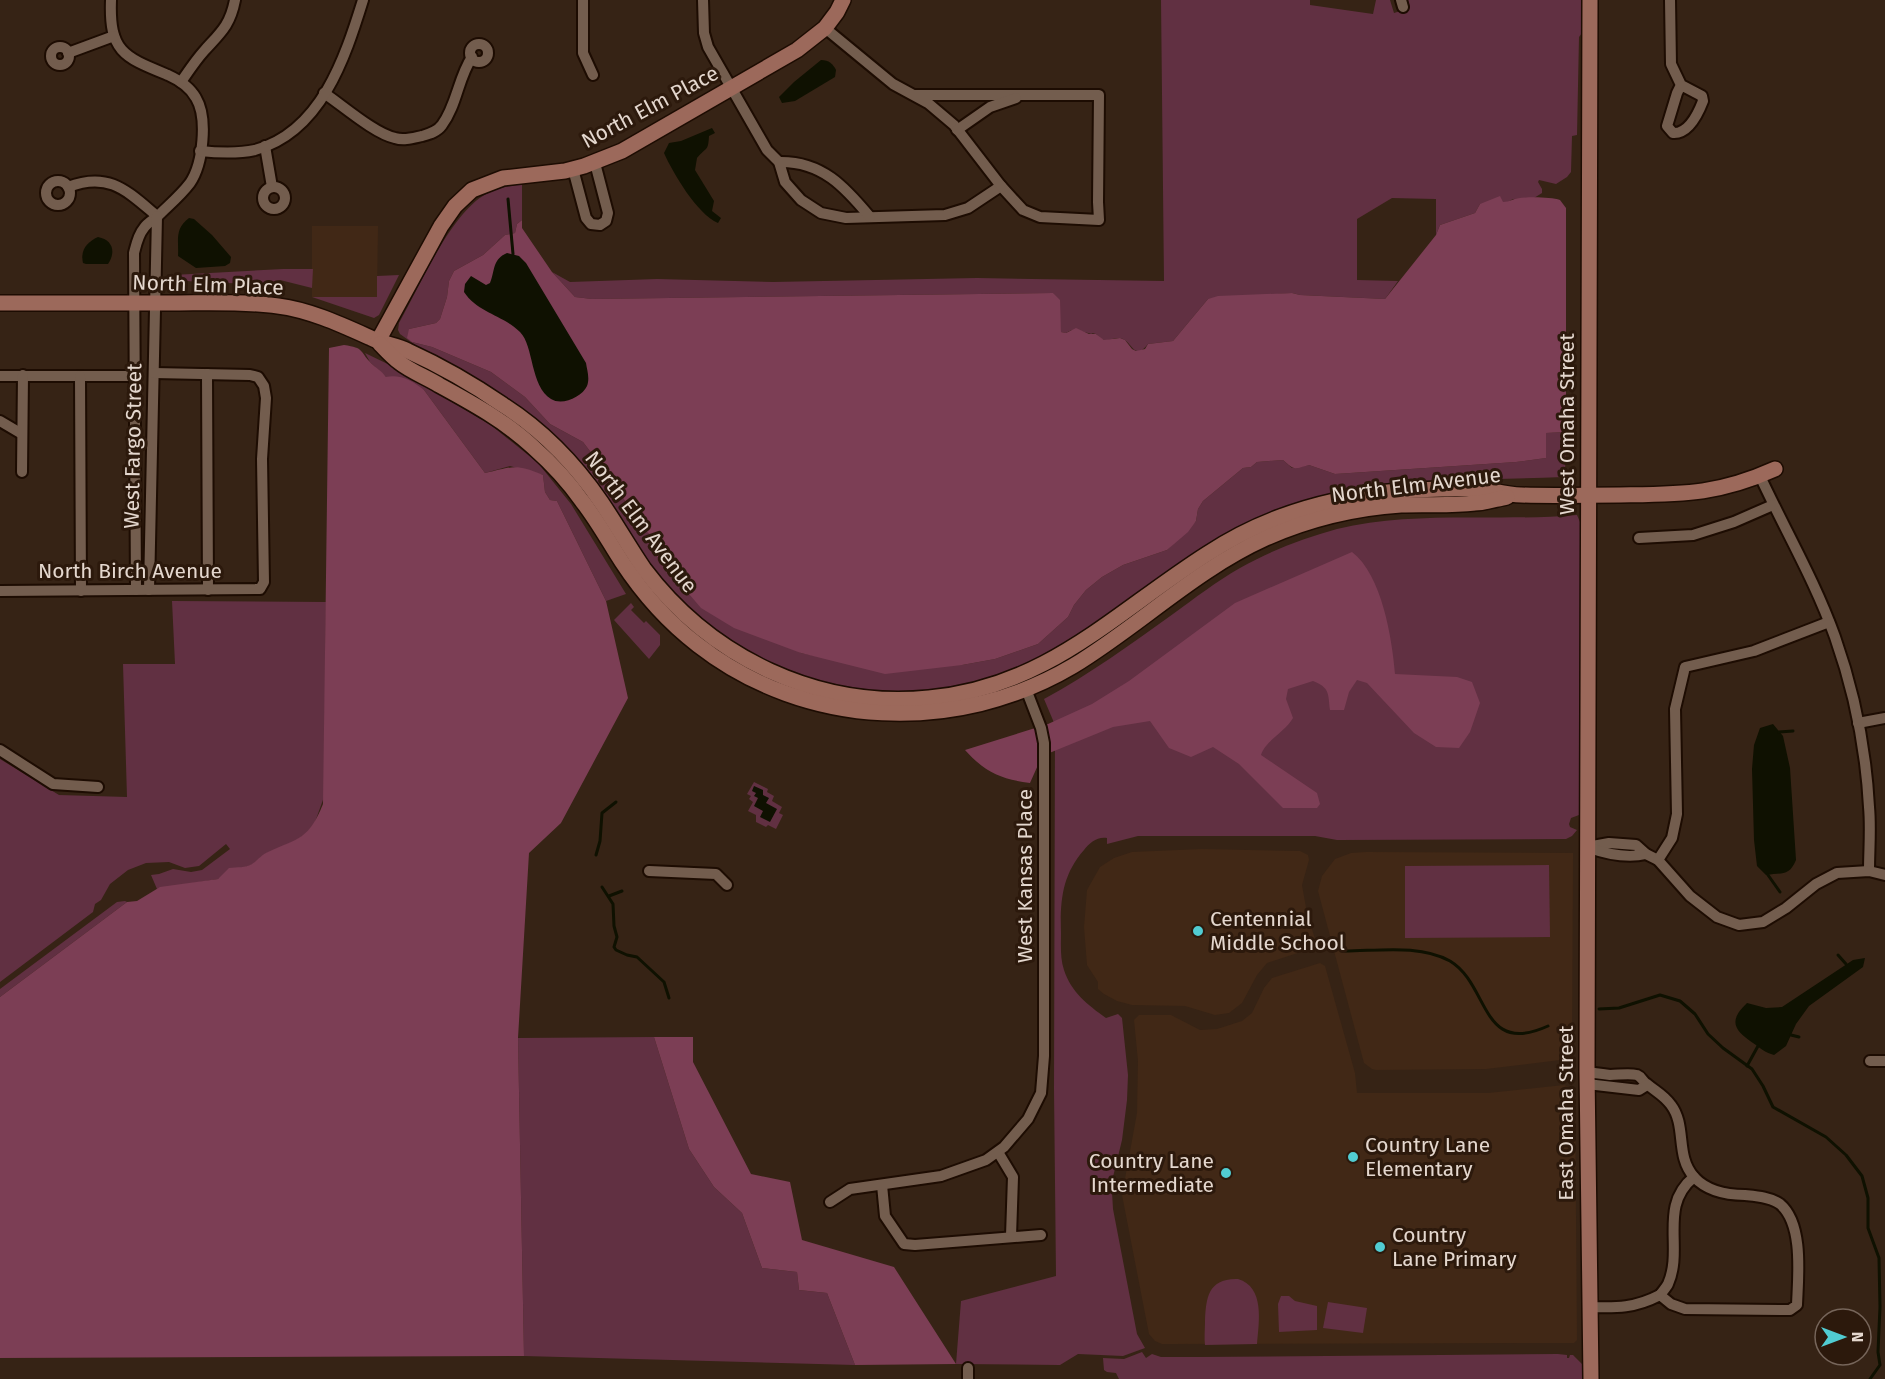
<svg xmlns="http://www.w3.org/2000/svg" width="1885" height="1379" font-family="'Fira Sans',sans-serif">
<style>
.built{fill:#412816}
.green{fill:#613042}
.forest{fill:#7c3e55}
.water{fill:#0f1101}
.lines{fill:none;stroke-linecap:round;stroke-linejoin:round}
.stream{stroke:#0f1101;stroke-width:3}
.street-casing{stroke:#1d0c02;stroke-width:14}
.secondary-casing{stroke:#1d0c02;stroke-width:18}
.street{stroke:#735d4e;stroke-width:10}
.secondary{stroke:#9c695b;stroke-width:15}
.poi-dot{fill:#51ccd2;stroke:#2c190c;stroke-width:2}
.labels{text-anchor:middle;stroke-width:6;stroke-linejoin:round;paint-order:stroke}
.street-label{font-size:21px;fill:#e4d7ce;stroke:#2c190c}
.poi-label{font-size:21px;fill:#e4d7ce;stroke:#2c190c;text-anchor:start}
</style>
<rect width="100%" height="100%" fill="#362315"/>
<!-- built -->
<g class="built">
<path d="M312,226H378L377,297H312Z"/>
<path d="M1202,849L1300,851L1308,855L1309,860L1302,885L1307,913L1315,939L1313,948L1267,963L1257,975L1242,1003L1229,1013L1215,1015L1185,1006L1132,1005L1117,1001L1104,994L1098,989V982L1087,965L1084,927L1087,890L1100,867L1114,858L1132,852Z"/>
<path d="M1366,852L1573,853L1572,1056L1560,1060L1486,1069L1376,1070L1372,1069L1364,1063L1318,891L1322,876L1335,859L1351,853Z"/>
<path d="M1320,963L1325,966L1355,1073L1357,1093H1488L1564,1085L1575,1089L1577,1340L1574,1343L1162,1344L1155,1341L1149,1334L1122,1195L1137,1113L1138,1061L1134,1020L1139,1015H1171L1200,1030L1217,1029L1242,1021L1252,1013L1264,988L1272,978Z"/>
</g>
<!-- green -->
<g class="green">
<path d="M1161,0H1310V5L1373,14L1376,0H1390L1394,13L1410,8L1408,0H1583L1585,29L1579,37L1577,135L1572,136L1571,172L1567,177L1556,184L1539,180L1538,182L1542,189V193L1534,198L1513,199L1506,203L1480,204L1475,213L1440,225L1436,235V199L1392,198L1357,219V280L1398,281L1385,299L1300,295L1292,293L1208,299L1173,341L1148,344C1135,361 1132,343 1123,339C1117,336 1110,341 1104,340C1101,339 1099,336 1096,334C1090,332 1094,335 1088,333C1079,331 1075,327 1066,333L1061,332L1059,315L1053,293L592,299L575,297L552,272L570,282L657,279L773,282L977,278L1164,281Z"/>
<path d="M522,184V220L517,224L515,233L505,235L483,255L454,271L449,281L447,297L440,319L436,323L409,329L412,342L432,347L491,372L525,397L550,424L583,442L612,480L641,527L801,653L831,659L962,665L995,659L1038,644L1068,617L1074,605L1086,590L1102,577L1123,565L1167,550L1196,521L1198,509L1203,501L1243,468L1251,467L1257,462L1283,460L1292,468L1309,465L1335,474L1516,462L1546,458V433L1566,432L1565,474L1563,477C1502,480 1439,478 1378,485C1352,488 1326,495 1301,503L1049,656L985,682L944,690L941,688L940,690C928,691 916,693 904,693C893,693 882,691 872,690C775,681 687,627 636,543L637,542L634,540L582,466L400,334L398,330L399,323C420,286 450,214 486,194C497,188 509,186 522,184Z"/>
<path d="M283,269H313L312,288L280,280L276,282L275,286C241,281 206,285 172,279L173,275Z"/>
<path d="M399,275L379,315L374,318L312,297H377V276Z"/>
<path d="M365,353L396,368L492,426L538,463L571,504L626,594L606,601L557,501L550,500L545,492L543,475L510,466L485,473L424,390L386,377L370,362Z"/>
<path d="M1577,515L1580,522L1579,792V815L1571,818L1569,824L1570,827L1577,830L1572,836L1566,839L1337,840L1315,836H1138L1107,844V838C1098,836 1089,843 1084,850C1062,875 1060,901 1061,933C1061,945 1060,958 1064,970C1071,992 1088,1005 1106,1018L1118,1014L1122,1018L1128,1075L1127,1100L1122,1140L1112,1181V1192L1113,1209L1137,1334L1145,1348L1123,1356L1078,1354L1060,1365L956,1364L961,1301L1056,1276L1054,1089L1055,725L1044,699C1090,674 1131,644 1173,614C1195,598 1217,581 1240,568C1270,551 1304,538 1337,529C1415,510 1497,522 1577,515Z"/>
<path d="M172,601L326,602L324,797L315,822L307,833L295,841L265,854L253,864L218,879L157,889L151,875L159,874L173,869L191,872L202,870L230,849L226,844L199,866L185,868L169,862L146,863L128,870L110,884L101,900L95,904L93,912L0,982V759L59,795L127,797L123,664H175Z"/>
<path d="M631,603L634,607L631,610L644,623L646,621L660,635V645L649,659L614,620Z"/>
<path d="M754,782L768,789L767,792L774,796L772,801L782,807L779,813L783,815L776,829L768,825L766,827L756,822V815L748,811L753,802L749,799L751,796L747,794Z"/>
<path d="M1549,865L1550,937L1405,938V866Z"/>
<path d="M125,901L127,902L0,997V989L117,902Z"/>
<path d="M654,1037L689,1149L714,1187L742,1213L762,1268L797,1272L799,1290L827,1293L855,1365L524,1356L518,1038Z"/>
<path d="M1238,1279C1265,1287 1259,1322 1257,1344L1205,1345C1204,1338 1205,1329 1205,1321C1206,1298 1208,1278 1238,1279Z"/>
<path d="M1281,1296H1289L1295,1301L1317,1306V1330L1279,1332L1278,1304Z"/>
<path d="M1328,1302L1367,1308L1363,1333L1323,1328Z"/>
<path d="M1142,1352L1146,1358L1152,1354L1161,1357H1198L1558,1354L1567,1355V1358H1569L1570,1355H1573L1582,1364L1586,1379H1119L1116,1373L1107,1372L1104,1370L1103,1358L1124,1359Z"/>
</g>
<!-- forest -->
<g class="forest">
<path d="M1500,196L1503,202C1506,202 1509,201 1512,200C1522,196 1550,197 1560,200L1566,208V432L1546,433V458L1516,462L1335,474L1309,465C1294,469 1295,471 1283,460L1257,462L1251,467L1243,468L1203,501L1198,509L1196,521L1188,532L1167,550L1123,565L1102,577L1086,590L1074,605L1068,617L1038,644L995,659L962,665L885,674L801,653L734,628L701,608L654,553L653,537L641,527L612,480L583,442L550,424L525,397L491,372L432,347L412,342L407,338L409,329L436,323L440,319L447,297L449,281L454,271L483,255L505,235L515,233L517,224L522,220V228L552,272L575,297L592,299L1053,293L1060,300L1061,332L1066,333L1076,328L1089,334H1096L1104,340L1120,338L1125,340L1132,349L1136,351L1145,349L1148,344L1173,341L1208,299L1218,296L1292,293L1300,295L1385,299L1436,235L1440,225L1475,213L1480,204Z"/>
<path d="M344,345C365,348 359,351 371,363C376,368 382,371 386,377C400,374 413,381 424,390L485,473C513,467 515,463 543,475L545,492L550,500L557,501L606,601L628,698L561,823L529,853L518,1038L524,1356L0,1358V997L127,902L137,901L160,887L218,879L229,868C238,867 245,868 252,864C258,860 261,855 268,852C299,838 309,839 323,804L329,348Z"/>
<path d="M1352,552C1382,575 1392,638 1395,674L1457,677L1472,682L1480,703L1470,732L1459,748L1436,747L1414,733L1367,683L1357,680L1349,692L1344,710H1330C1328,693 1330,688 1313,681L1288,689L1286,699L1293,718C1285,732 1265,741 1261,755L1317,793L1320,804L1317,808H1283L1239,764L1213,747L1191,757L1169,748L1150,721L1113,727L1042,756L1030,783C1000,779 985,772 965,750L1048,724L1092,704L1129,681L1235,603Z"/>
<path d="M654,1037H693V1062L751,1174L790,1182L802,1240L894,1267L956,1364L855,1365L827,1293L799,1290L797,1272L762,1268L742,1213L714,1187L689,1149Z"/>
</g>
<!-- water -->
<g class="water">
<path d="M821,60C829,60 833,64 836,70L835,77L795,101L782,103L779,97L794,82Z"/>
<path d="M712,128L715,133L709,136C708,152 707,146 697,158L695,170L714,201L712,211L721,218L718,223C697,214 673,173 664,153L669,143L681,141Z"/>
<path d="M189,218L194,219L212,235L231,257L230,263L225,266L196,268L178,256C179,241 174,229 189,218Z"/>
<path d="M98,237C113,240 116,252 108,264H86L83,263C80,250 87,242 98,237Z"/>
<path d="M507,253L519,256L526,263L586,363C587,370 590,378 587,386C582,397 562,406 551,399C530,386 534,346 520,332C503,315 478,313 464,292L465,284L471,276L486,285L490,283C495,272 492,259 507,253Z"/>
<path d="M1773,724L1783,736L1790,768L1796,860C1789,877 1782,872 1766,875L1757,866L1754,840L1752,769L1754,745L1760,728Z"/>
<path d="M754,786L763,790V795L769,798L766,803L777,809L770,822L760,817L763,811L754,806L758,798L754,796L756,793L752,791Z"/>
<path d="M1865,958L1863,967L1809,1006L1796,1024L1786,1046L1774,1055C1766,1053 1760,1048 1753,1043C1734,1030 1728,1021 1747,1003L1766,1008L1782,1007L1853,960Z"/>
</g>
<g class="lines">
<!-- stream -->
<g class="stream">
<path d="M508,199L513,254"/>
<path d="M1779,732L1793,731"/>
<path d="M596,855L600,841L602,813L616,802"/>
<path d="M1768,875L1780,892"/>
<path d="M602,887L613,904L614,926L617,937L614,947L616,950L627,955L637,957L664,982L669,998"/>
<path d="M609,896L622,891"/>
<path d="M1345,951C1377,951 1420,944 1450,961C1490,985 1480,1057 1548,1026"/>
<path d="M1838,955L1846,964"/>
<path d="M1599,1009L1619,1008L1660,995L1680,1001L1695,1014L1708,1034L1723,1048L1752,1069L1763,1086L1773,1107L1826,1137L1846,1155L1862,1176L1868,1198V1228L1879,1258L1880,1307L1878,1352L1880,1365L1870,1379"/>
<path d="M1791,1035L1799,1037"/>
<path d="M1747,1066L1758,1046"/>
</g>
<defs>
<g id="street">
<path d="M111,0C109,52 124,57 168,75C179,80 190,87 196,98C208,118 203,164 190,183C181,195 169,205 158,216C153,220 147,223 144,228C138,235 136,245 134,253L136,590"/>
<path d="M583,0V53L593,75"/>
<path d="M703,0L704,33L708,47L767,150L779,162L785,182L801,200L821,213L846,218L945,215L968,208L1001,186"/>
<path d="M1401,0L1403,7"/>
<path d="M1670,0L1671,64L1681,85L1702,96L1703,101C1698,114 1688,134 1673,133L1667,126L1677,93L1681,85"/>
<path d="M825,28L893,84L928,103L954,125L1001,186L1023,210L1040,217L1099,220L1098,202L1099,95H913"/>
<circle cx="479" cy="53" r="9"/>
<circle cx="60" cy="56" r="9"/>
<path d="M68,53L114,36"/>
<path d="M181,82C188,72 195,61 204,51C220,33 230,26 235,0"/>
<path d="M324,93C342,105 375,134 395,138C404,141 413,138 422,136C429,134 437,132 442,125C457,105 458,78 472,57"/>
<path d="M957,130L990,107L1016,98"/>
<path d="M265,146L272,187"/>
<path d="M200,151C219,153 237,154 255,150C321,132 345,58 363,0"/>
<path d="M779,162C822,161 845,187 870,217"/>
<path d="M573,169L586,218L591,224L600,225L606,221L608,213L595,163"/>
<circle cx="58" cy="193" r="12"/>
<path d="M68,187C109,171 127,191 157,216"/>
<circle cx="274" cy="198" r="11"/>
<path d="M207,374L208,590"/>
<path d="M0,376H136"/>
<path d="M80,376L81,591"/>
<path d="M0,421L22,434"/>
<path d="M22,472L23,375"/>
<path d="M1760,476C1785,530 1815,581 1835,637C1854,691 1866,750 1869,807C1871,828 1869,850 1869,871"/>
<path d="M1639,538L1693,535L1734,522L1773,505"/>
<path d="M149,590L157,216"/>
<path d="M0,591L260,589L264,582L262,459L266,398L264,386L258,377L250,375L154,373"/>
<path d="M1858,723L1885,718"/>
<path d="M0,750L53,784L98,787"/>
<path d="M1587,847L1609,843L1636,845L1646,854L1658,860L1690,896L1717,917L1739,925L1763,922L1786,908L1816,884L1837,873L1869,871L1885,875"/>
<path d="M1587,847C1606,854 1626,859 1646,854"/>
<path d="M1658,860L1672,838L1677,814L1675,709L1685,667L1754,651L1829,622"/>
<path d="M649,871L716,874L727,885"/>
<path d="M1870,1061H1885"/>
<path d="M1587,1072C1594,1073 1602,1074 1610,1075C1618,1075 1629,1073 1637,1075C1642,1077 1642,1081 1647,1084C1655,1091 1664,1095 1671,1105C1687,1126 1675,1156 1694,1177C1707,1191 1727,1195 1745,1195C1755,1196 1771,1197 1780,1204C1804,1224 1798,1277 1797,1305L1790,1310L1685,1309L1671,1304L1660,1295C1635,1308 1617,1308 1590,1307"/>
<path d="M1587,1084L1639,1090L1647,1085"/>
<path d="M998,1152L1013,1177L1011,1236"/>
<path d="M882,1185L885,1216L904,1244L915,1245L1041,1235"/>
<path d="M830,1202L850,1189L941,1176L986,1160L1004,1147L1028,1119L1041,1093L1044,1056V743L1041,728L1026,689"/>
<path d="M1660,1295C1662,1292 1666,1288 1668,1284C1684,1248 1658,1206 1694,1177"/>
<path d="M968,1368V1379"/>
</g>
<g id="secondary">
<path d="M1590,0L1587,1072L1591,1379"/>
<path d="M0,303C56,303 112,303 169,303C205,303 242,301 278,306C310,310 342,325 371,338C383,344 396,345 408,351C441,366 474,385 503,405C542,430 575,464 601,502C616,524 629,547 644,569C711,658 818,709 929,698C1047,687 1113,614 1207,554C1245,529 1289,511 1334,501C1370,492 1406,490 1442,489C1455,489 1469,488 1482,489C1495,491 1508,495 1521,495C1554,496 1587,495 1620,495C1682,494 1717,495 1775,469"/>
<path d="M378,341L441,226L455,206L472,190L503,178L565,171L584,166L622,151L797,50L825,28L837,12L843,0"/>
<path d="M380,344C386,350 392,357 399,362C410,371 426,377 439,385C472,403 505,421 533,447C551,463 568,481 582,501C597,520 609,542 622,562C643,594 668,622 698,645C806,729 956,735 1073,666C1139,626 1195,570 1266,538C1309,519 1355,508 1401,505C1426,504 1450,506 1475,503C1485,503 1496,499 1507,497"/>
</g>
</defs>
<!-- street casing -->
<use href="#street" class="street-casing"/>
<!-- secondary casing -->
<use href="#secondary" class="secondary-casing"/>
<!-- street -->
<use href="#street" class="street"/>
<!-- secondary -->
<use href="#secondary" class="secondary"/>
</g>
<!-- markers -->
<g class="poi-dot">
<circle cx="1198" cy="931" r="6"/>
<circle cx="1353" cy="1157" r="6"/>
<circle cx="1226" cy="1173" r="6"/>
<circle cx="1380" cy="1247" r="6"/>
</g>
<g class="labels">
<!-- street labels -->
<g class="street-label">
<text transform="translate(650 107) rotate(-28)" y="7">North Elm Place</text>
<text transform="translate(208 285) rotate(2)" y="7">North Elm Place</text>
<text transform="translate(1567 424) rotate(-90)" y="7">West Omaha Street</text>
<text transform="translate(133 446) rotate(-89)" y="7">West Fargo Street</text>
<text transform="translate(1416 485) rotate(-7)" y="7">North Elm Avenue</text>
<text transform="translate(641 522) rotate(53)" y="7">North Elm Avenue</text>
<text x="130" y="578">North Birch Avenue</text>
<text transform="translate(1025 876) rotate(-90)" y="7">West Kansas Place</text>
<text transform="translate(1566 1113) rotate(-90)" y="7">East Omaha Street</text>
</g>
<!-- poi labels -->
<g class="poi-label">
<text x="1210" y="926">Centennial<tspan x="1210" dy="24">Middle School</tspan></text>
<text x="1365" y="1152">Country Lane<tspan x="1365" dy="24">Elementary</tspan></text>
<text x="1214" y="1168" text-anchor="end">Country Lane<tspan x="1214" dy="24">Intermediate</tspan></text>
<text x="1392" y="1242">Country<tspan x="1392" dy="24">Lane Primary</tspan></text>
</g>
</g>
<!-- north arrow -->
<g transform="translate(1843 1337) rotate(90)"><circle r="28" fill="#2c190c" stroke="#76655a" stroke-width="1.5"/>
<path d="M0-4.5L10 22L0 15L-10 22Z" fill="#51ccd2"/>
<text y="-9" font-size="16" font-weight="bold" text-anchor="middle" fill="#e4d7ce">N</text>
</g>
</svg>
